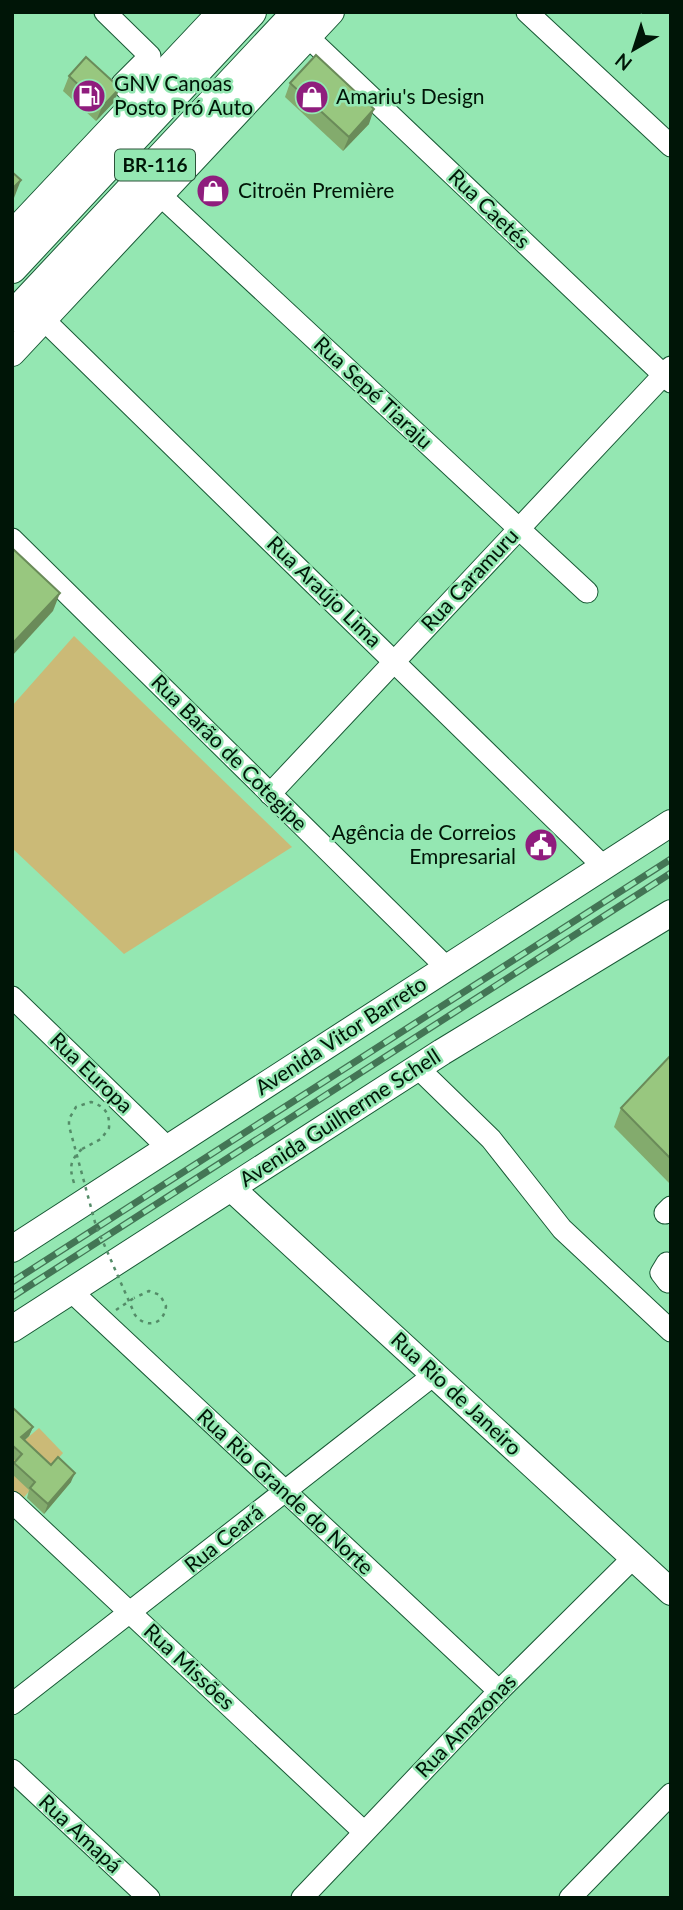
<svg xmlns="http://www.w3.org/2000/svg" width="683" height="1910" font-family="Lato,sans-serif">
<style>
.green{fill:#cbba77}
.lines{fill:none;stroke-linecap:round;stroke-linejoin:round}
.minor-casing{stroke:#185935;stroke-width:23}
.major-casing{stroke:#185935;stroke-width:28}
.highway-casing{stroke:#185935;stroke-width:32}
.path{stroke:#548c68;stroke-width:2.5;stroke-dasharray:3.5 5;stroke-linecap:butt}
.minor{stroke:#fff;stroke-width:21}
.major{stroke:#fff;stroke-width:26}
.highway{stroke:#fff;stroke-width:30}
.rail-casing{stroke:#437555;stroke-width:7}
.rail{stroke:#94e7b2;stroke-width:4.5;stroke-dasharray:13;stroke-linecap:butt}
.path-bridge{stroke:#548c68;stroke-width:2.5;stroke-dasharray:3.5 5;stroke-linecap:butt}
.wall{fill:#83ab6d}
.shaded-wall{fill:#6a8b59}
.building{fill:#98c77f;stroke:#6a8b59;stroke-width:2}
.labels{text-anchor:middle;stroke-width:5;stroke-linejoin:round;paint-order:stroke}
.shield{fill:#94e7b2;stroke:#2c543a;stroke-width:2}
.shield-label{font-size:19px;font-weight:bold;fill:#001507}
.poi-label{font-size:21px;fill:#001507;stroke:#94e7b2;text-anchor:start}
.street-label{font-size:21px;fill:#001507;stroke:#94e7b2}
</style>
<rect width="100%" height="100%" fill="#94e7b2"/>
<!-- green -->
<g class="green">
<path d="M74,636L292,847L124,954L12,848V706Z"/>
<path d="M39,1428L63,1453L18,1504L12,1499V1451Z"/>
</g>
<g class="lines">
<defs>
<g id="minor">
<path d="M105,12L150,56L122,84L138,102"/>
<path d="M527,12L671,146"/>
<path d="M308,37L671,382"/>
<path d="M159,194L587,592"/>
<path d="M43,319L603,866"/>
<path d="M12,539L446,967"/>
<path d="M270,794L671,367"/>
<path d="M12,997L169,1149"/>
<path d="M418,1068L491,1139L562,1229L671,1331"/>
<path d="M665,1213L671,1207"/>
<path d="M667,1263L661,1273L668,1282L671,1279"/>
<path d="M71,1291L499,1691"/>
<path d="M12,1502L364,1832"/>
<path d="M12,1704L435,1374"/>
<path d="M12,1770L149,1898"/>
<path d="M302,1898L499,1691L633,1558"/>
<path d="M570,1898L671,1794"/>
</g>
<g id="major">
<path d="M12,234L221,12"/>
<path d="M12,353L331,12"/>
<path d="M231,1188L671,1592"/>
<path d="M12,1249L671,823"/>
<path d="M12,1329L442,1052L671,913"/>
</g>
<g id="highway">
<path d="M12,268L251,12"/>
<path d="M12,317L298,12"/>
</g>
</defs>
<!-- minor casing -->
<use href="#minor" class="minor-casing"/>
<!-- major casing -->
<use href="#major" class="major-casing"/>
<!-- highway casing -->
<use href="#highway" class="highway-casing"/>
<!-- path -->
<g class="path">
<path d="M74,1183C69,1167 70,1160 82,1149"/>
<path d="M116,1310L134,1298"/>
</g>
<!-- minor -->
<use href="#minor" class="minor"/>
<!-- major -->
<use href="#major" class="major"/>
<!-- highway -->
<use href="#highway" class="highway"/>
<defs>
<g id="rail">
<path d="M12,1282L671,859"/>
<path d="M12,1297L671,873"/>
</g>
</defs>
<!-- rail casing -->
<use href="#rail" class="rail-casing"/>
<!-- rail -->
<use href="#rail" class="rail"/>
<!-- path-bridge -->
<path class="path-bridge" d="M82,1149L101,1139L109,1128C110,1114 105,1106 91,1102L76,1107L69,1119V1126L96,1226L135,1315C146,1329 164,1325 166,1306L160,1295L149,1291L134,1298"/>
</g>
<!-- wall -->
<g class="wall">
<path d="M69,76L114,102L96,121L63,91Z"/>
<path d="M290,83L369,124L343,151L285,97Z"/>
<path d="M671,1055V1185L614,1127L621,1108Z"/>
<path d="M12,1407L33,1427L29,1436L24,1441L71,1482L44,1514L27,1498L29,1490L12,1474V1469L16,1461L12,1458Z"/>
</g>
<!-- shaded-wall -->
<g class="shaded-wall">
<path d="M120,88L114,102L96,121L102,107Z"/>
<path d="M374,109L369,124L343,151L349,137Z"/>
<path d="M21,180L14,198L12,200V189Z"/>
<path d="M60,593L53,611L12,656V644Z"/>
<path d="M33,1427L29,1436L17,1447L21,1437Z"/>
<path d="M75,1473L71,1482L44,1514L48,1504Z"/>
</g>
<!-- building -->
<g class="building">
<path d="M316,55L374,109L349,137L290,83Z"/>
<path d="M86,57L120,88L102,107L69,76Z"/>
<path d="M12,172L21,180L12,189Z"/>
<path d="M12,548L60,593L12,644Z"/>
<path d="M671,1055V1159L621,1108Z"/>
<path d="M12,1407L33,1427L21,1437L51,1465L58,1457L75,1473L48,1504L30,1488L35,1482L14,1463L22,1454L12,1445Z"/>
</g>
<!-- icons -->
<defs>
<symbol id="fuel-disc" viewBox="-11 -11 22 22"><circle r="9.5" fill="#8f1d7d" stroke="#94e7b2"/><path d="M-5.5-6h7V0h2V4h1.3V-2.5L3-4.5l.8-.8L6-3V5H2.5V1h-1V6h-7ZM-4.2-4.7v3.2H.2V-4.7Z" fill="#fff"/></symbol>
<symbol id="shop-disc" viewBox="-11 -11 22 22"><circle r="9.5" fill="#8f1d7d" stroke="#94e7b2"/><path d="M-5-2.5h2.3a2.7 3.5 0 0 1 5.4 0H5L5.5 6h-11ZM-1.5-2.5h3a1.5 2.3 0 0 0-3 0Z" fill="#fff"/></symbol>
<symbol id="civic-disc" viewBox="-11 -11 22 22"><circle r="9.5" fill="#8f1d7d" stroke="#94e7b2"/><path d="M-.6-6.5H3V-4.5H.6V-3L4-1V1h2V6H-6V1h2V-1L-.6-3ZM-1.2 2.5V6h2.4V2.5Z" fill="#fff"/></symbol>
</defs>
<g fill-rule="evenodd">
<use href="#fuel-disc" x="70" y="77" width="38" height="38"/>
<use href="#shop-disc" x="293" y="78" width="38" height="38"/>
<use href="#shop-disc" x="194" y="172" width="38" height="38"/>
<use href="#civic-disc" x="522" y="826" width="38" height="38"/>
</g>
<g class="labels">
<!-- shield labels -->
<rect class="shield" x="115" y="149.5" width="80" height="31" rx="5"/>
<g class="shield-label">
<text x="155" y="172">BR-116</text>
</g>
<!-- poi labels -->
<g class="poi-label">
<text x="114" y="91">GNV Canoas<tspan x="114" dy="24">Posto Pró Auto</tspan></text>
<text x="336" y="104">Amariu's Design</text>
<text x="238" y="198">Citroën Première</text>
<text x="516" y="840" text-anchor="end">Agência de Correios<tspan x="516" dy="24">Empresarial</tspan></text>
</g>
<!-- street labels -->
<g class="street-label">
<text transform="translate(489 209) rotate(44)" y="7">Rua Caetés</text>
<text transform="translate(373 393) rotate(43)" y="7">Rua Sepé Tiaraju</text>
<text transform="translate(470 580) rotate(-47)" y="7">Rua Caramuru</text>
<text transform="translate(324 592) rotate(44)" y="7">Rua Araújo Lima</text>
<text transform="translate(229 753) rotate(45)" y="7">Rua Barão de Cotegipe</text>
<text transform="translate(341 1036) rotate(-33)" y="7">Avenida Vitor Barreto</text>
<text transform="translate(91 1073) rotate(44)" y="7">Rua Europa</text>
<text transform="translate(340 1118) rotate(-33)" y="7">Avenida Guilherme Schell</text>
<text transform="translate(456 1394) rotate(43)" y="7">Rua Rio de Janeiro</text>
<text transform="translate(285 1492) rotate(43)" y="7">Rua Rio Grande do Norte</text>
<text transform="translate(224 1539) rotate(-39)" y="7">Rua Ceará</text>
<text transform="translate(189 1667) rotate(43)" y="7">Rua Missões</text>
<text transform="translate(466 1726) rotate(-46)" y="7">Rua Amazonas</text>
<text transform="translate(80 1834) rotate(43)" y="7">Rua Amapá</text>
</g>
</g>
<!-- border -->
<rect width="683" height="1910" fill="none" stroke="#001507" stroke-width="28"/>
<!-- north arrow -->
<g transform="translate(634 49) rotate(219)" stroke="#94e7b2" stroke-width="5" paint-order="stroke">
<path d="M0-5L12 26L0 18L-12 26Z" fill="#001507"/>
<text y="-10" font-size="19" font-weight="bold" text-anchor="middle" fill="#001507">N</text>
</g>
</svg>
